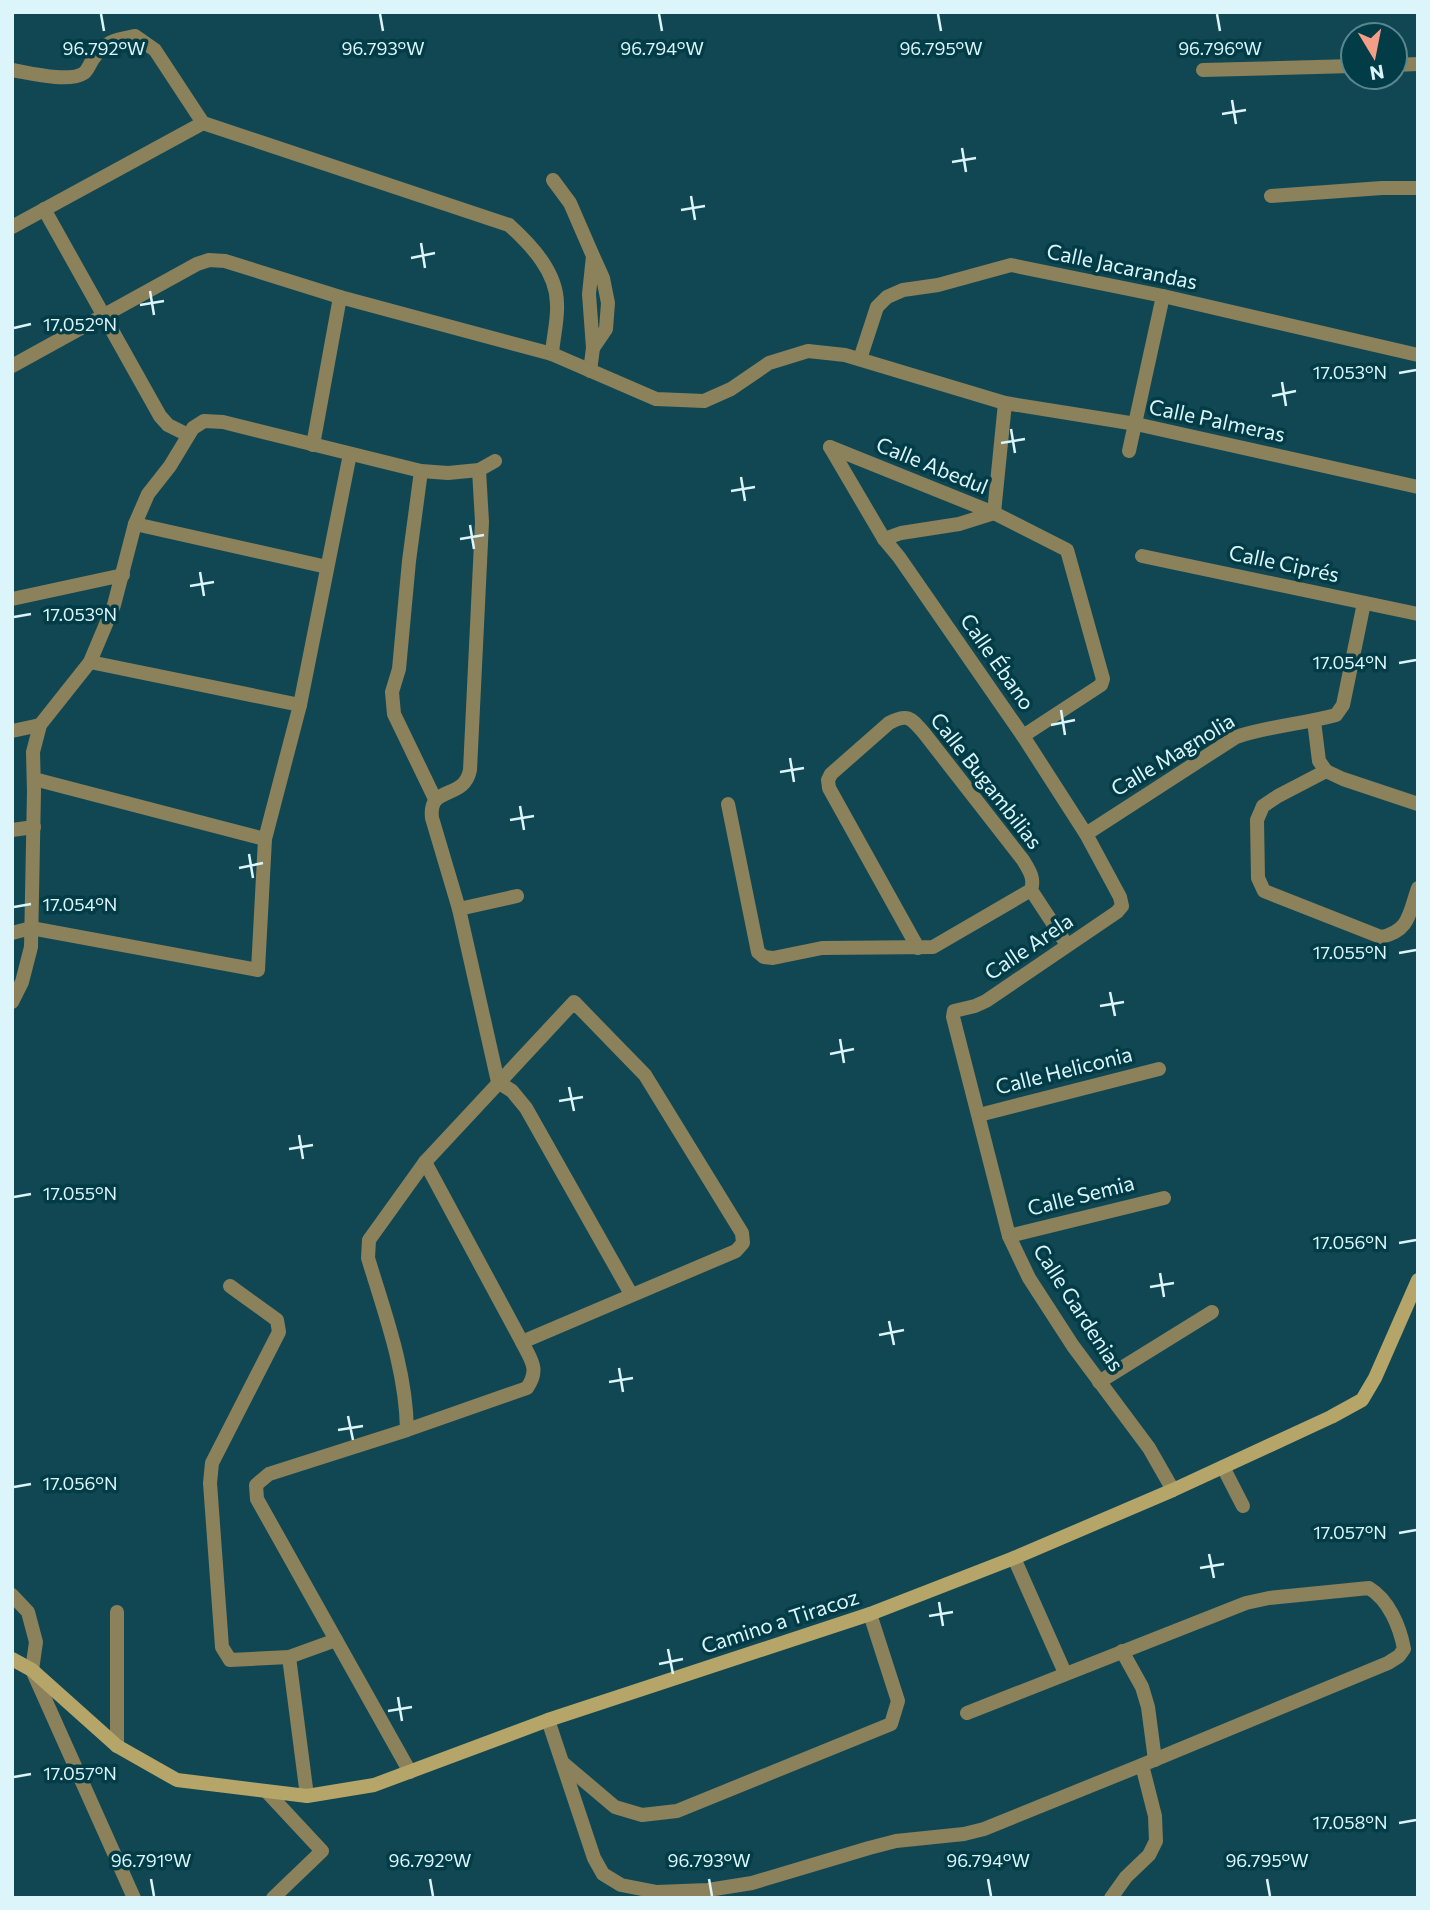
<svg xmlns="http://www.w3.org/2000/svg" width="1430" height="1910" font-family="Commissioner,sans-serif">
<style>
.lines{fill:none;stroke-linecap:round;stroke-linejoin:round}
.street{stroke:#8b815b;stroke-width:14}
.secondary{stroke:#b6a568;stroke-width:14}
.ticks{fill:none;stroke:#dbf5fb;stroke-width:2.5}
.labels{text-anchor:middle;stroke-width:7;stroke-linejoin:round;paint-order:stroke}
.street-label{font-size:21px;fill:#dbf5fb;stroke:#023c47}
.ticks-label{font-size:18px;text-anchor:middle;fill:#dbf5fb;stroke:#023c47;stroke-width:7;stroke-linejoin:round;paint-order:stroke}
</style>
<rect width="100%" height="100%" fill="#114752"/>
<g class="lines">
<!-- street -->
<g class="street">
<path d="M1395,65L1418,64"/>
<path d="M12,70C30,73 69,83 84,73C88,70 90,63 93,59C106,41 114,40 135,36L155,50L203,123"/>
<path d="M1203,70L1353,66"/>
<path d="M553,180L570,203L593,256L589,294L593,348L590,371"/>
<path d="M1271,196L1382,188H1418"/>
<path d="M44,209L160,416L168,425L188,435"/>
<path d="M12,227L203,123L509,225C531,245 557,272 557,304C558,320 553,338 552,354"/>
<path d="M593,348L606,329L608,303L603,278L594,258"/>
<path d="M860,359L877,307L887,297L903,290L938,285L1011,265L1163,296L1418,355"/>
<path d="M12,366L197,264L209,260L225,261L340,297L552,354L656,399L704,401L731,389L769,363L808,351L845,355L1005,403L1136,424L1418,487"/>
<path d="M313,445L340,297"/>
<path d="M830,447L884,539L899,557L1023,736L1086,834L1120,897L1122,906L1117,912L986,1001L975,1006L954,1011L953,1017L1009,1236L1029,1278L1073,1346L1149,1448L1173,1490"/>
<path d="M830,447L994,513L1067,550L1103,679L1101,685L1023,736"/>
<path d="M1129,451L1163,296"/>
<path d="M479,470L482,522L470,770C464,801 428,784 432,818L459,909L498,1082L512,1091L526,1108L631,1294"/>
<path d="M421,471L409,561L399,669L392,692L394,714L435,799"/>
<path d="M994,513L1005,403"/>
<path d="M135,524L327,567"/>
<path d="M884,539L901,533L959,524L994,513"/>
<path d="M1142,556L1418,614"/>
<path d="M12,599L123,575"/>
<path d="M90,662L300,705"/>
<path d="M1314,721L1319,761L1326,771L1343,779L1418,804"/>
<path d="M12,731L40,725"/>
<path d="M1326,771L1278,796L1263,806L1257,820L1258,878L1264,891L1381,937C1410,931 1409,913 1418,888"/>
<path d="M34,779L265,839"/>
<path d="M728,804L758,952L764,957L773,958L822,948L933,947L1031,890"/>
<path d="M12,830L34,827"/>
<path d="M1086,834L1236,737C1269,726 1303,724 1336,715L1343,705L1364,603"/>
<path d="M459,909L517,896"/>
<path d="M12,933L31,928L258,970L265,839L300,705L350,454"/>
<path d="M918,948L829,788L828,780L831,774L889,723C908,713 911,718 924,733L1023,860C1029,870 1035,878 1031,890L1067,945"/>
<path d="M12,1002L22,982L31,947L34,791L33,752L40,725L90,662L114,605L135,524L148,494L170,466L193,428L204,421L223,422L421,471L448,473L479,470L495,461"/>
<path d="M979,1115L1159,1069"/>
<path d="M1009,1236L1164,1198"/>
<path d="M230,1286L277,1320L279,1332L212,1463L210,1483L222,1647L230,1660L289,1657L336,1640"/>
<path d="M1099,1382L1212,1312"/>
<path d="M407,1430C406,1370 385,1314 368,1258L369,1240L425,1162L574,1002L645,1075L742,1233L743,1243L736,1251L522,1342"/>
<path d="M1223,1467L1243,1506"/>
<path d="M1014,1558L1065,1673"/>
<path d="M12,1595L28,1612L36,1642L32,1670L134,1898"/>
<path d="M1122,1651L1142,1687L1148,1707L1155,1760"/>
<path d="M289,1657L307,1796"/>
<path d="M548,1720L594,1858L603,1874L621,1885L657,1892L708,1890L752,1883L869,1848L896,1841L964,1834L984,1829L1142,1765L1388,1663L1399,1656L1404,1649C1400,1627 1389,1600 1369,1588L1269,1598L1246,1603L967,1713"/>
<path d="M117,1746V1612"/>
<path d="M563,1763L615,1807L642,1815L677,1811L891,1724L898,1701L870,1614"/>
<path d="M410,1772L257,1499L256,1485L269,1474L407,1430L527,1388C540,1369 531,1360 522,1342L425,1162"/>
<path d="M267,1792L322,1851L273,1898"/>
<path d="M1111,1898L1126,1877L1149,1855L1156,1841L1155,1816L1142,1765"/>
</g>
<!-- secondary -->
<path class="secondary" d="M12,1659L32,1670L117,1746L177,1780L307,1796L374,1785L548,1720L870,1614L1014,1558L1173,1490L1331,1417L1362,1400L1375,1378L1418,1280"/>
</g>
<!-- ticks -->
<path class="ticks" d="M101,14L104,31M380,14L383,31M659,14L662,31M938,14L941,31M1217,14L1220,31M1232,100L1236,124M1222,114L1246,110M962,148L966,172M952,162L976,158M691,196L695,220M681,210L705,206M421,243L425,268M411,258L435,253M150,291L154,315M140,305L164,301M14,328L31,324M1399,373L1416,370M1282,382L1286,406M1272,396L1296,391M1011,429L1015,453M1001,443L1025,439M741,477L745,501M731,491L755,487M470,525L474,549M460,539L484,535M200,572L204,596M190,586L214,582M14,617L31,614M1399,663L1416,660M1061,710L1065,735M1051,725L1075,720M790,758L794,782M780,772L804,768M520,806L524,830M510,820L534,816M249,854L253,878M239,868L263,863M14,907L31,904M1399,953L1416,950M1110,992L1115,1016M1100,1006L1124,1002M840,1039L844,1063M830,1054L854,1049M569,1087L574,1111M559,1101L583,1097M299,1135L303,1159M289,1149L313,1145M14,1197L31,1194M1399,1243L1416,1240M1160,1273L1164,1297M1150,1287L1174,1283M889,1321L894,1345M879,1335L904,1330M619,1368L623,1392M609,1382L633,1378M348,1416L353,1440M338,1430L363,1426M14,1487L31,1484M1399,1533L1416,1530M1209,1554L1214,1578M1200,1568L1224,1564M939,1602L943,1626M929,1616L953,1612M668,1649L673,1674M659,1664L683,1659M398,1697L402,1721M388,1711L412,1707M14,1777L31,1774M1399,1823L1416,1820M151,1879L154,1896M430,1879L433,1896M709,1879L712,1896M988,1879L991,1896M1267,1879L1270,1896"/>
<g class="labels">
<!-- street labels -->
<g class="street-label">
<text transform="translate(1122 267) rotate(12)" y="7">Calle Jacarandas</text>
<text transform="translate(1217 421) rotate(12)" y="7">Calle Palmeras</text>
<text transform="translate(932 466) rotate(22)" y="7">Calle Abedul</text>
<text transform="translate(1284 564) rotate(12)" y="7">Calle Ciprés</text>
<text transform="translate(997 662) rotate(55)" y="7">Calle Ébano</text>
<text transform="translate(1173 755) rotate(-31)" y="7">Calle Magnolia</text>
<text transform="translate(986 781) rotate(52)" y="7">Calle Bugambilias</text>
<text transform="translate(1029 947) rotate(-34)" y="7">Calle Arela</text>
<text transform="translate(1064 1071) rotate(-14)" y="7">Calle Heliconia</text>
<text transform="translate(1081 1196) rotate(-14)" y="7">Calle Semia</text>
<text transform="translate(1078 1308) rotate(57)" y="7">Calle Gardenias</text>
<text transform="translate(780 1622) rotate(-18)" y="7">Camino a Tiracoz</text>
</g>
</g>
<g class="ticks-label">
<text x="104" y="55">96.792°W</text>
<text x="383" y="55">96.793°W</text>
<text x="662" y="55">96.794°W</text>
<text x="941" y="55">96.795°W</text>
<text x="1220" y="55">96.796°W</text>
<text x="80" y="331">17.052°N</text>
<text x="1350" y="379">17.053°N</text>
<text x="80" y="621">17.053°N</text>
<text x="1350" y="669">17.054°N</text>
<text x="80" y="911">17.054°N</text>
<text x="1350" y="959">17.055°N</text>
<text x="80" y="1200">17.055°N</text>
<text x="1350" y="1249">17.056°N</text>
<text x="80" y="1490">17.056°N</text>
<text x="1350" y="1539">17.057°N</text>
<text x="80" y="1780">17.057°N</text>
<text x="1350" y="1829">17.058°N</text>
<text x="151" y="1867">96.791°W</text>
<text x="430" y="1867">96.792°W</text>
<text x="709" y="1867">96.793°W</text>
<text x="988" y="1867">96.794°W</text>
<text x="1267" y="1867">96.795°W</text>
</g>
<!-- border -->
<rect width="1430" height="1910" fill="none" stroke="#dbf5fb" stroke-width="28"/>
<!-- north arrow -->
<g transform="translate(1374 56) rotate(170)"><circle r="33" fill="#023c47" stroke="#59868f" stroke-width="2"/>
<path d="M0-5L12 26L0 18L-12 26Z" fill="#f49e88"/>
<text y="-10" font-size="19" font-weight="bold" text-anchor="middle" fill="#dbf5fb">N</text>
</g>
</svg>
